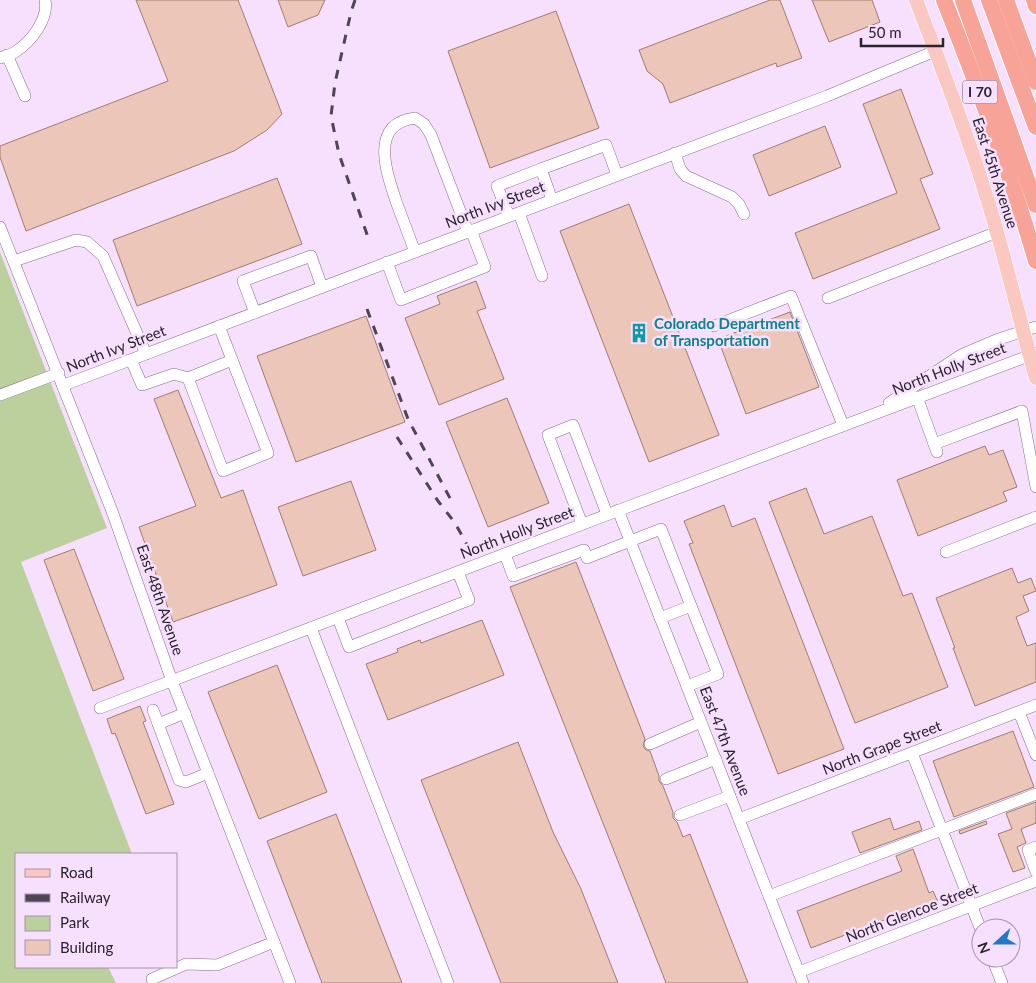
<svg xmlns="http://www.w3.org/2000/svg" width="1036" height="983" font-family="Lato,sans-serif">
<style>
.green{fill:#bbd09d}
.building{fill:#ecc6b9;stroke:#9f7d71}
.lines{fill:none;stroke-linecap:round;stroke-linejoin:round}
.minor-casing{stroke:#826e89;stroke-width:12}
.major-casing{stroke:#fff;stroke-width:15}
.highway-casing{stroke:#fff;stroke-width:18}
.minor{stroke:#fff;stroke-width:11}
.major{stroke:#fbc8c1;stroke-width:14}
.highway{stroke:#f8a398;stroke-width:16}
.rail{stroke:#4f4553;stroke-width:3;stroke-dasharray:9 9;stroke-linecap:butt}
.labels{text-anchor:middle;stroke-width:5;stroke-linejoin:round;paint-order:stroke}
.shield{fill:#f6e0fe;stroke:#675b6c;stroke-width:1}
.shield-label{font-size:14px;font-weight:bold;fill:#2a222d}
.street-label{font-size:15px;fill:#2a222d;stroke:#f6e0fe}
.culture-label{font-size:15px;font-weight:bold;fill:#0d838f;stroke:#f6e0fe;text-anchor:start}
</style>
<rect width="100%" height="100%" fill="#f6e0fe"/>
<!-- green -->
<path class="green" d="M0,252L107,528L21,562L132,854H16V967H108L116,983H0Z"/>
<!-- building -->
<g class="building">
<path d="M136,0H238L282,114L267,130L234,151L26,231L0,157V146L168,81Z"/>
<path d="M278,0H325L318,15L288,27Z"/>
<path d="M770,0H780L802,58L777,67L776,63L670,103L663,84L647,71L639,50Z"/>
<path d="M812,0H872L880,22L829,42Z"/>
<path d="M556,11L599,128L490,168L448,51Z"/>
<path d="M901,89L933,174L920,179L940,229L813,279L795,233L897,193L863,104Z"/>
<path d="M825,126L841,167L769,196L753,155Z"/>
<path d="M277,178L302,244L137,306L113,240Z"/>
<path d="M629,204L719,435L649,462L560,231Z"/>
<path d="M476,281L486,308L477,311L504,379L439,405L405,318L440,304L437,296Z"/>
<path d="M790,312L819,387L746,414L718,339Z"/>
<path d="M366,316L405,422L296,462L257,356Z"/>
<path d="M178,390L221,498L243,490L277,585L173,622L139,527L196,506L154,399Z"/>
<path d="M507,398L549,503L488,527L446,422Z"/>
<path d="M985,446L989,455L1003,450L1017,487L1003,492L1007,501L918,536L897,480Z"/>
<path d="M351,481L376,550L303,576L278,507Z"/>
<path d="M806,488L824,534L872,516L903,596L912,593L948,687L855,723L769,502Z"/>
<path d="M724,505L732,527L755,518L844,749L778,774L689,544L693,543L684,521Z"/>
<path d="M74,549L124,679L93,691L44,560Z"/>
<path d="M576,562L645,739L643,746L646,750L650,751L659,776V781L663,786L673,812V818L677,822L683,837L690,834L748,983H666L510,587Z"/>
<path d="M1012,568L1018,583L1031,578L1036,591L1023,596L1029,611L1016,617L1027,646L1036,643V682L975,706L953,648H955L936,598Z"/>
<path d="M482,620L504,675L388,720L366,664L398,652L397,649L420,640L421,643Z"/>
<path d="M277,665L327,792L259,819L208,692Z"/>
<path d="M140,706L146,721L143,722L174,804L146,814L115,733L112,734L107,719Z"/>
<path d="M1013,731L1034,787L954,817L933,761Z"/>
<path d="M518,742L553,832L581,889L618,983H501L421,780Z"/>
<path d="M1036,802V823L1021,829L1026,843L1017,847L1025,868L1013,872L998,834L1012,829L1006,813Z"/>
<path d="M336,814L402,983H322L267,841Z"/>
<path d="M890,818L894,830L919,821L922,830L860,853L852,832Z"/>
<path d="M986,821L987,824L960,834L959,831Z"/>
<path d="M913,849L929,893L933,891L938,902L917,910L916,908L811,948L797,911L902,871L896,856Z"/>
</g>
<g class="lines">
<defs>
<g id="minor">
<path d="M7,55L25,96"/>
<path d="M0,58C5,56 11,55 15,52C31,42 49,19 45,0"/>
<path d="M675,153L680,169L686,176L732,197L739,204L744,214"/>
<path d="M541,169L606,145L617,175"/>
<path d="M519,213L542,276"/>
<path d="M509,216L497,186L541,169L552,200"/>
<path d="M0,227L112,511L172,681L290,983"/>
<path d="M415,252C409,236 403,220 397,204C387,174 368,124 415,118L424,124L431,135L468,232"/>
<path d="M14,261L76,240L87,242L103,256L146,354"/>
<path d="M387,262L401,300L485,267L471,230"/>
<path d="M828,298L997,232"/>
<path d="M255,313L243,281L311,256L322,287"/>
<path d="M714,326L791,296L843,425"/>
<path d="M131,360L142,385L174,374L188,378L223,471L268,453L219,326"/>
<path d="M188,378L232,360"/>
<path d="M64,385L827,96L935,51"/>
<path d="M0,395L59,373"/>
<path d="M917,397L937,452"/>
<path d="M889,403L961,355L996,340L1036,327"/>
<path d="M934,444L1022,411L1036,487"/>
<path d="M618,510L803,983"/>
<path d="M582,524L548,435L573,425L607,514"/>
<path d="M946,552L1036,517"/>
<path d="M505,554L513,576L584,550L587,558L661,529L691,606"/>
<path d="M338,618L349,647L469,600L458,572"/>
<path d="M660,618L691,606L718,674L687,686"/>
<path d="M311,628L448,983"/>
<path d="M100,708L625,508L1036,353"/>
<path d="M153,710L179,780L186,782L208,773"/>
<path d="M1019,712L1036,755"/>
<path d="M158,724L185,713"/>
<path d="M650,744L701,722"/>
<path d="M912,753L981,930"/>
<path d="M666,779L716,759"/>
<path d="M680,815L730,796"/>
<path d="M739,819L1036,705"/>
<path d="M1036,847L1028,850L1036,872"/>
<path d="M769,896L1036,794"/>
<path d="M992,958L1002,983"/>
<path d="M799,972L1036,881"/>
<path d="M152,979L186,964L217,965L274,942"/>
</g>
<path id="major" d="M916,0C942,69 969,138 990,208C1007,265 1020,322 1036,378"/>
<g id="highway">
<path d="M944,0C978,86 1010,172 1036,261"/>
<path d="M963,0L1036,205"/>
<path d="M989,0L1036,127"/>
<path d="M1006,0L1036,82"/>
<path d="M1034,0L1036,6"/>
</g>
</defs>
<!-- minor casing -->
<use href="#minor" class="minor-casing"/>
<!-- major casing -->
<use href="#major" class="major-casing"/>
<!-- highway casing -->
<use href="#highway" class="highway-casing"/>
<!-- minor -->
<use href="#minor" class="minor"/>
<!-- major -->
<use href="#major" class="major"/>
<!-- highway -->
<use href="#highway" class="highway"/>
<!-- rail -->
<g class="rail">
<path d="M355,0L351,12L335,83L331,116L339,154L370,243"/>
<path d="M367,309L408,419L452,502"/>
<path d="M397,437L438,501L455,523L470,550"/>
</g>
</g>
<!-- icons -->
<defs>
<symbol id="building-bare" viewBox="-9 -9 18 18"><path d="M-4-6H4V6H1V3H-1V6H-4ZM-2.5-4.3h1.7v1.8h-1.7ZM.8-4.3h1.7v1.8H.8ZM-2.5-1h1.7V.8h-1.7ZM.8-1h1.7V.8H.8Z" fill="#0f9aa8" stroke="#f6e0fe" stroke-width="2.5" paint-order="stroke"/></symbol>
</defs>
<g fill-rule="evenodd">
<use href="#building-bare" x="625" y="319" width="28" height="28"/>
</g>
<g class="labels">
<!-- shield labels -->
<rect class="shield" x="962.5" y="80.5" width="35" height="23" rx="4"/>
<g class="shield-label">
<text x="980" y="97">I 70</text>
</g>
<!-- street labels -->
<g class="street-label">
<text transform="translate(995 173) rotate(72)" y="5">East 45th Avenue</text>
<text transform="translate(495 205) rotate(-21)" y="5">North Ivy Street</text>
<text transform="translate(116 349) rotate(-21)" y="5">North Ivy Street</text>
<text transform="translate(949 369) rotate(-21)" y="5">North Holly Street</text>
<text transform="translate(517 533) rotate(-21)" y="5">North Holly Street</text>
<text transform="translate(160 600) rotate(71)" y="5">East 48th Avenue</text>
<text transform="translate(725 741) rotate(69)" y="5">East 47th Avenue</text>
<text transform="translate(882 748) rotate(-21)" y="5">North Grape Street</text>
<text transform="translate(912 913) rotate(-21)" y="5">North Glencoe Street</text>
</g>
<!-- culture labels -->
<g class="culture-label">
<text x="654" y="329">Colorado Department<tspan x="654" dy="17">of Transportation</tspan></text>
</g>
</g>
<!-- legend -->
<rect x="15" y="853" width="162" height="115" fill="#f6e0fe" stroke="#a494aa"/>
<rect x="25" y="869" width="25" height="8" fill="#fbc8c1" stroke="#a494aa"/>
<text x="60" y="878" font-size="15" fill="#2a222d">Road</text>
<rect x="25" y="894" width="25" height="8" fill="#4f4553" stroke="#a494aa"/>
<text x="60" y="903" font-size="15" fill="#2a222d">Railway</text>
<rect x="25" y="916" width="25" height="15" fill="#bbd09d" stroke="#a494aa"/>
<text x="60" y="928" font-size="15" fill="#2a222d">Park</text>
<rect x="25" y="940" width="25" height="15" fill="#ecc6b9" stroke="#a494aa"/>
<text x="60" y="953" font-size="15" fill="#2a222d">Building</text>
<!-- north arrow -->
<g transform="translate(996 943) rotate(249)"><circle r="24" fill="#f6e0fe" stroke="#a494aa"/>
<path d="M0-4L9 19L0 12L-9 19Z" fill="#1f79c6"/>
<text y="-8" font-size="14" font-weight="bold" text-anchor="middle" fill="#2a222d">N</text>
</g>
<!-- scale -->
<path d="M861 38v8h82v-8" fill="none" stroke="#2a222d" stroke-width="2.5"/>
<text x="868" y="38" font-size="15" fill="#2a222d" stroke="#f6e0fe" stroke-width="4" paint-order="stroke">50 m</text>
</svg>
